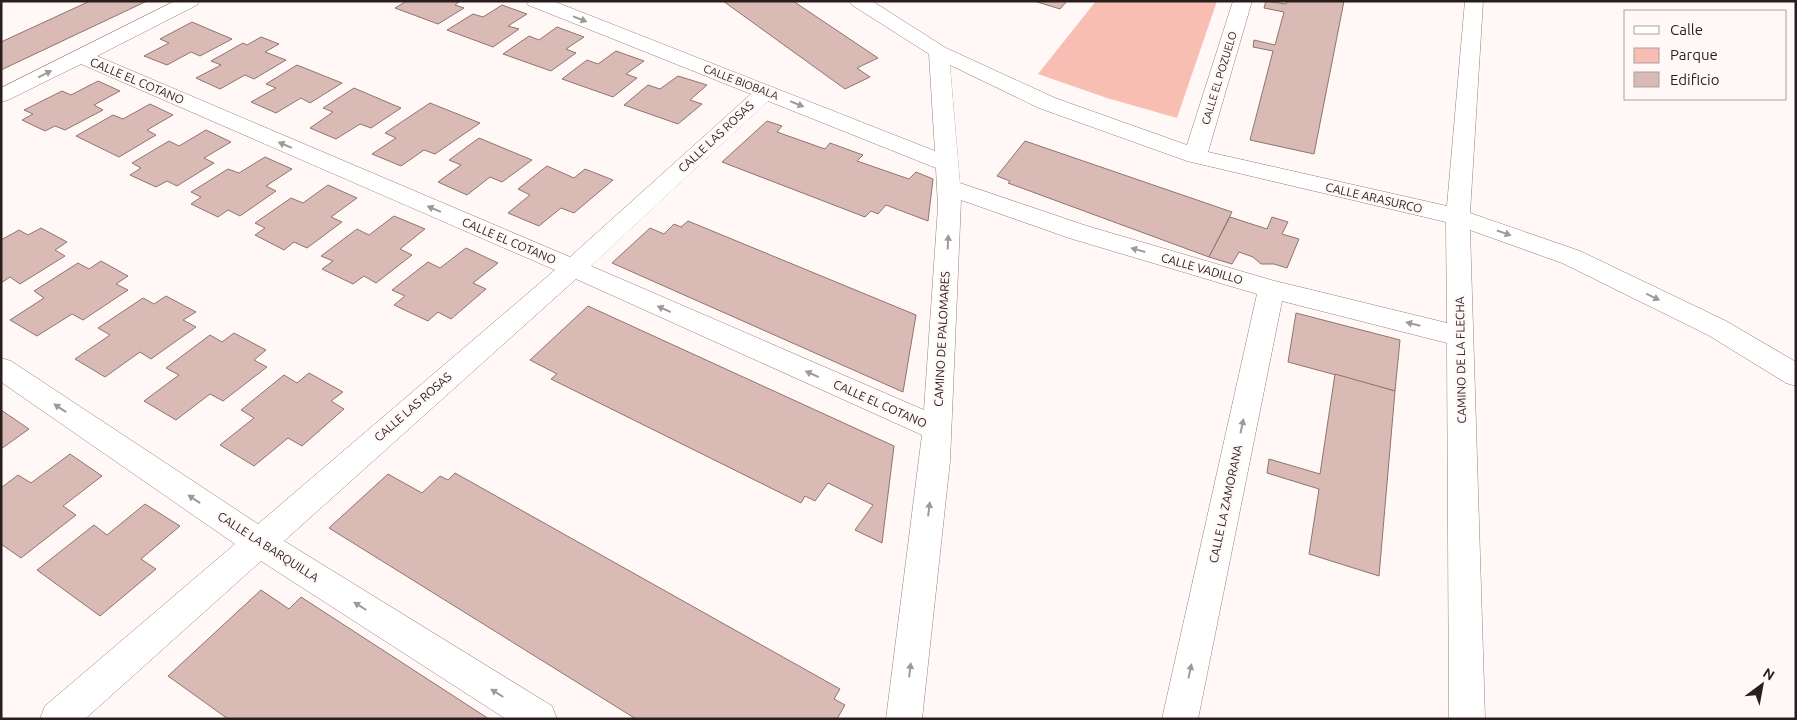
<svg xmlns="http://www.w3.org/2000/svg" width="1797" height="720" font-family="Ubuntu,sans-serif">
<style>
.green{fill:#f8bdb3}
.building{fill:#d9bab5;stroke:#90746f}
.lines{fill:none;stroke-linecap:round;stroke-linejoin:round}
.minor-casing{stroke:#9c7f7a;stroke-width:1}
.minor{fill:#fff;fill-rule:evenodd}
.oneway{fill:#9f9a99}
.labels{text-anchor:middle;stroke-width:4.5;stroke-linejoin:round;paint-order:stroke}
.far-street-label{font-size:11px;fill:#291e1c;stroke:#fff8f7}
.street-label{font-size:12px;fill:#291e1c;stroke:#fff8f7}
</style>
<rect width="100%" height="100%" fill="#fff8f7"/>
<!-- green -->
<path class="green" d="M1096,1H1217L1177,118L1107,98L1038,74Z"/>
<!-- building -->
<g class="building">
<path d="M90,1H147L1,70V42Z"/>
<path d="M407,1H460L455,5L464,8L438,24L395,8Z"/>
<path d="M723,1H793L878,58L857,68L870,77L845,89Z"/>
<path d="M1034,1H1067L1060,9Z"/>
<path d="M1266,1L1286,4L1287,1H1344L1314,154L1250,140L1273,51L1253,47L1254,40L1275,45L1284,12L1264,8Z"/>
<path d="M502,5L527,14L508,26L519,29L493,47L447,30L473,14L483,17Z"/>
<path d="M192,22L232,39L200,56L191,52L167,65L144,56L169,43L160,39Z"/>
<path d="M557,27L584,37L566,49L576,53L551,71L503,54L529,36L539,40Z"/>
<path d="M261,37L279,44L265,52L286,60L254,79L245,75L220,89L196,78L221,65L211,61L243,43L247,45Z"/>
<path d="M616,51L644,61L626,74L637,78L613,97L562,79L587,60L598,64Z"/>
<path d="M297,65L342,83L310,103L301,98L276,113L251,102L276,88L266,84Z"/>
<path d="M678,76L707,85L690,100L702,104L678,124L624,105L648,85L660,89Z"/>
<path d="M98,81L120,91L94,105L103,110L65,130L55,126L45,131L22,120L33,114L24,110L62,91L71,95Z"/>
<path d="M354,88L401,108L371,128L360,124L336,139L310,128L333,112L323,108Z"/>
<path d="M430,103L480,123L435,154L424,150L401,166L372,154L396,138L385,133Z"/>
<path d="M150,104L173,115L147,130L156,135L119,157L76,136L113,115L123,119Z"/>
<path d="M767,121L782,126L777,132L825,149L830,143L863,155L857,161L909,179L916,172L933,179L928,221L886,205L878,214L871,211L865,217L722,162Z"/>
<path d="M206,130L231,142L204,158L214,163L177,186L167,181L156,187L130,175L141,168L132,163L169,141L179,146Z"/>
<path d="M479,138L532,160L502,182L490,177L467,195L438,182L461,165L449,160Z"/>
<path d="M1025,141L1232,212L1209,257L1008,183L1010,181L997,176Z"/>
<path d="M265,157L292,169L266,186L276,191L240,216L228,210L218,217L191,204L201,197L191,192L228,169L239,173Z"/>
<path d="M547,166L574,178L585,169L613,180L574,213L561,208L539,226L508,213L530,195L518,189Z"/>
<path d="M328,185L357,198L331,217L342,222L307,248L294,242L284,250L255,235L265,228L255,223L291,198L303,203Z"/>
<path d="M394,216L425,229L400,249L412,255L376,283L364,276L353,284L322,269L333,261L321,256L357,229L369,235Z"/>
<path d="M1230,217L1267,229L1272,217L1288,222L1282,234L1299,239L1287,268L1274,264H1261L1253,257L1239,252L1232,264L1209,257Z"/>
<path d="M688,221L916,315L903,392L612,263L650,228L664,234L674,224L681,227Z"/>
<path d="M41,228L67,242L55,250L65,256L20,284L10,277L1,283V240L19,230L28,235Z"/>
<path d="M466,248L498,263L473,283L486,289L451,319L438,312L428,321L394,305L405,296L392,290L428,262L440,268Z"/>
<path d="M101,261L128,276L116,284L128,290L83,320L72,314L37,336L10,320L44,298L34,291L78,263L89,269Z"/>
<path d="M166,296L196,312L183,320L196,327L151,359L140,352L105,377L75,359L110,335L98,328L143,298L154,304Z"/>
<path d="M588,306L894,446L882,543L855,530L873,505L828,483L815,501L805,496L801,503L551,379L557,374L530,360Z"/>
<path d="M1296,313L1400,340L1395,391L1288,362Z"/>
<path d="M234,333L266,350L254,360L267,367L223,401L210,394L176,420L144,401L179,375L166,368L210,335L222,342Z"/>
<path d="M309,373L343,392L331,401L344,409L302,446L288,438L254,466L220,445L254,418L241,410L284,375L297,383Z"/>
<path d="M1335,374L1395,391L1379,576L1309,554L1319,489L1267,473L1269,459L1320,474Z"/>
<path d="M1,410L29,429L1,449Z"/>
<path d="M70,454L102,476L63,506L76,515L21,558L1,544V488L18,475L31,483Z"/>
<path d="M455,473L840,689L834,699L845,705L837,719H636L329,528L388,474L422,493L440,476L448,480Z"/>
<path d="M145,504L180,526L141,559L156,569L100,616L37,570L94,525L107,535Z"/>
<path d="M261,590L289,609L301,597L489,719H228L168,676Z"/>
</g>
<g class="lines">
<defs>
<path id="minor" d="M175,1H199L197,5L97,56L570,257L751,94L528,5L526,1H553L935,151L929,54L852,5L850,1H872L946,48L1055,98L1187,145L1233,1H1252L1208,152L1447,206L1465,1H1483L1470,213L1580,251L1726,321L1796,362V386L1786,383L1708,335L1562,263L1470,230L1485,719H1449L1447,343L1282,301L1198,719H1162L1257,294L1069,238L961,200L950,461L922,719H886L922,435L576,279L284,541L552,706L557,719H506L261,561L85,719H40L45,706L235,544L1,382V358L11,361L258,524L555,270L81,64L8,100L1,102V88ZM950,65L1039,108L1187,161L1446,222L1447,323L1271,280L1087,226L960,183ZM768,101L936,168L938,207L924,410L591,266Z"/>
</defs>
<!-- minor casing -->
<use href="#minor" class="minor-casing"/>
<!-- minor -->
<use href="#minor" class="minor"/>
</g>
<!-- one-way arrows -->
<defs><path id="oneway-solid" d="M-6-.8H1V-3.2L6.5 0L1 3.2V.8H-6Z" transform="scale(1.25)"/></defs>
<g class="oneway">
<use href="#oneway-solid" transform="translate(580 19) rotate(21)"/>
<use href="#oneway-solid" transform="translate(45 74) rotate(-27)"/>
<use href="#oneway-solid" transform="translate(797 104) rotate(22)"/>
<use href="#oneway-solid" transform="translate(285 145) rotate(-157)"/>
<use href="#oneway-solid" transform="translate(434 209) rotate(-157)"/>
<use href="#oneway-solid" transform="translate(1504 233) rotate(19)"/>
<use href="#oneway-solid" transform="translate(948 242) rotate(-87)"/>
<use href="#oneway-solid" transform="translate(1138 250) rotate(-164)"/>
<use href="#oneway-solid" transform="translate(1653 297) rotate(26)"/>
<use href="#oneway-solid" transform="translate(664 309) rotate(-156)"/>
<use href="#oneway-solid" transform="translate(1413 324) rotate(-166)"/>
<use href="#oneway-solid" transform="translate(812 374) rotate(-156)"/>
<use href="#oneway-solid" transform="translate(60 408) rotate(-146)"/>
<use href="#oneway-solid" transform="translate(1242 426) rotate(-78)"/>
<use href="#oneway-solid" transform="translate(194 499) rotate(-146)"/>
<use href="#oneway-solid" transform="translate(929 509) rotate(-83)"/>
<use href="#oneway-solid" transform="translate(360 606) rotate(-148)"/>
<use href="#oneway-solid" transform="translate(910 670) rotate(-83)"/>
<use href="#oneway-solid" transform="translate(1190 671) rotate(-78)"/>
<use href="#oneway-solid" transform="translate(497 693) rotate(-148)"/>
</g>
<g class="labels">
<!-- far-street labels -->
<g class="far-street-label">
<text transform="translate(1219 78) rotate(-73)" y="4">CALLE EL POZUELO</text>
<text transform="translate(741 82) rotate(21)" y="4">CALLE BIOBALA</text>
</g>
<!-- street labels -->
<g class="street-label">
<text transform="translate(137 81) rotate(23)" y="4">CALLE EL COTANO</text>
<text transform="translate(716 137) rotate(-43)" y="4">CALLE LAS ROSAS</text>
<text transform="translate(1374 198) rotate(13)" y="4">CALLE ARASURCO</text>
<text transform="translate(509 241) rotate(23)" y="4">CALLE EL COTANO</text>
<text transform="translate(1202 269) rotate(16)" y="4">CALLE VADILLO</text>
<text transform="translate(942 339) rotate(-87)" y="4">CAMINO DE PALOMARES</text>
<text transform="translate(1461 360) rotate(-91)" y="4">CAMINO DE LA FLECHA</text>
<text transform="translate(880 404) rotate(24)" y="4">CALLE EL COTANO</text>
<text transform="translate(413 407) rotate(-41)" y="4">CALLE LAS ROSAS</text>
<text transform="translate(1226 504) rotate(-78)" y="4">CALLE LA ZAMORANA</text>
<text transform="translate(268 547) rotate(33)" y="4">CALLE LA BARQUILLA</text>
</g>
</g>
<!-- border -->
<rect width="1797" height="720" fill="none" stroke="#291e1c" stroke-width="5"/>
<!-- legend -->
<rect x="1624" y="10" width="162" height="90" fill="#fff8f7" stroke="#a9a19f"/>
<rect x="1634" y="26" width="25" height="8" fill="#ffffff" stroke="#a9a19f"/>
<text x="1670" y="35" font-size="15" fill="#291e1c">Calle</text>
<rect x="1634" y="48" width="25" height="15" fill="#f8bdb3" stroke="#a9a19f"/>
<text x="1670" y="60" font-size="15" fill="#291e1c">Parque</text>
<rect x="1634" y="72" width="25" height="15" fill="#d9bab5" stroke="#a9a19f"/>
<text x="1670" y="85" font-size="15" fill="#291e1c">Edificio</text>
<!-- north arrow -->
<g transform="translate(1762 685) rotate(32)" stroke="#fff8f7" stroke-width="4" paint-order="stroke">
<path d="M0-4L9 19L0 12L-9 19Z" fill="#291e1c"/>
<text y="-8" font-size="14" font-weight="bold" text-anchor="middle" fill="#291e1c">N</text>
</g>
</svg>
